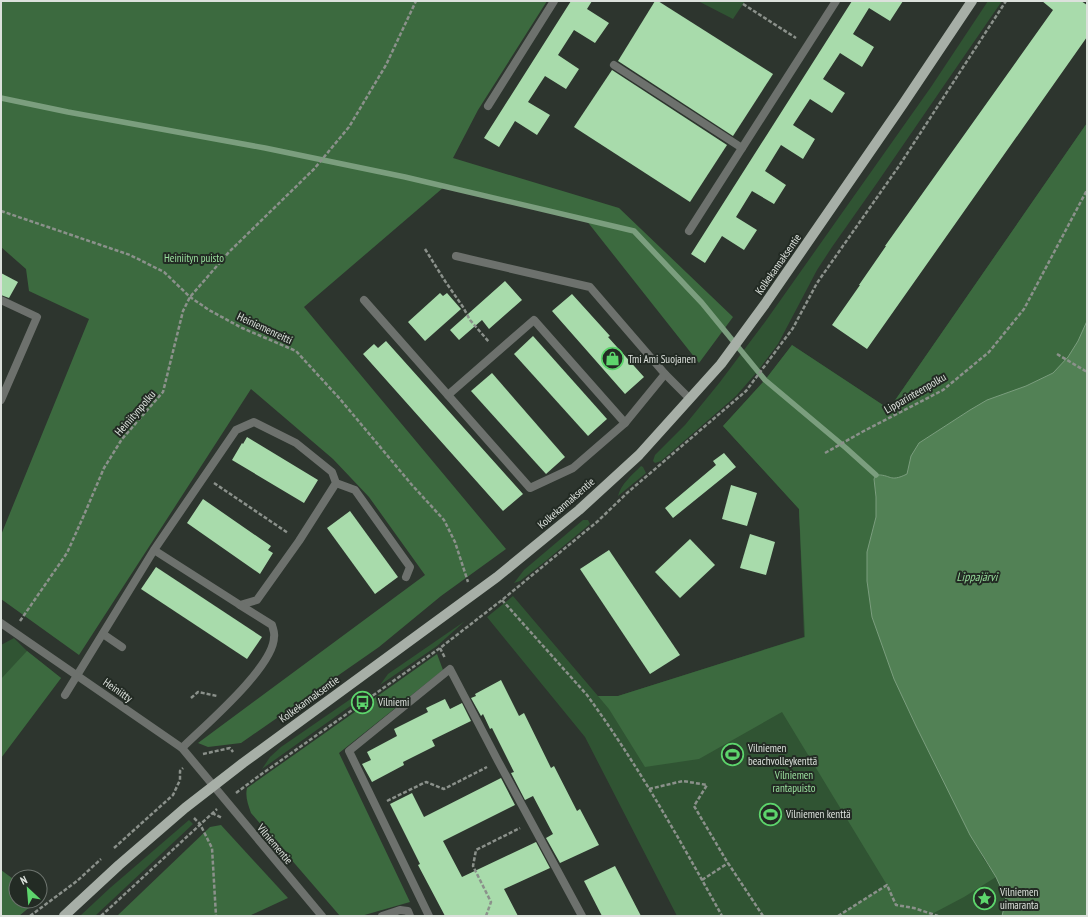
<svg xmlns="http://www.w3.org/2000/svg" width="1088" height="917" font-family="'PT Sans Narrow',sans-serif">
<style>
.green{fill:#305433}
.forest{fill:#3c6a3f}
.water{fill:#528155;stroke:#7b9e7e}
.lines{fill:none;stroke-linecap:round;stroke-linejoin:round}
.stream{stroke:#7b9e7e;stroke-width:5.5}
.building{fill:#a8dbab}
.path{stroke:#8b918b;stroke-width:2.5;stroke-dasharray:4 2;stroke-linecap:butt}
.service{stroke:#6d716d;stroke-width:8}
.minor{stroke:#6d716d;stroke-width:8}
.primary{stroke:#a7afa7;stroke-width:10}
.labels{text-anchor:middle;stroke-width:4;stroke-linejoin:round;paint-order:stroke}
.park-label{font-size:11px;fill:#9be19f;stroke:#232b24}
.street-label{font-size:11px;fill:#dce1dc;stroke:#232b24}
.poi-label{font-size:11px;fill:#dce1dc;stroke:#232b24;text-anchor:start}
.water-label{font-size:12px;font-style:italic;fill:#94da99;stroke:#232b24}
</style>
<rect width="100%" height="100%" fill="#2d352e"/>
<!-- green -->
<g class="green">
<path d="M698,1H745L733,19Z"/>
<path d="M988,1H1002L877,183L832,247L817,270L778,344L757,372L736,396L661,461L655,463L653,461L655,455L685,425L720,382L765,322L931,87Z"/>
<path d="M1087,123V916L1006,899L1002,916H677L585,737L487,617L513,596L598,696H618L804,637L799,509L723,426L765,380L792,345L889,409Z"/>
<path d="M641,466L643,467L646,473L618,496C621,484 632,475 641,466Z"/>
<path d="M583,520H588L590,524L542,564L520,581L514,583L524,570Z"/>
<path d="M465,621L437,646L380,685L388,674Z"/>
<path d="M14,638L27,651L61,678L1,758V645Z"/>
<path d="M355,696L363,697L262,769L270,757L281,747Z"/>
<path d="M189,820L193,824L95,916H80L110,888Z"/>
</g>
<!-- forest -->
<g class="forest">
<path d="M1,1H547L478,110L453,158L619,208L733,317L699,363L586,220L444,187L304,307L506,549L441,596L379,647L241,743L208,747L198,743L425,575L369,497L333,459L251,389L79,655L1,599V535L89,319L29,291L26,269L1,247Z"/>
<path d="M1087,123V321L1078,341L1068,357L1053,373L1026,386L987,400L970,410L919,443L911,456L907,474C896,480 893,480 881,475L874,479L876,497V517L867,552V581L872,617L881,640L983,858L996,877L964,897L928,916H838L887,885L782,712L699,759L645,767L609,709L598,696H618L805,637L799,509L723,426L765,380L792,345L889,409Z"/>
<path d="M27,651L61,678L1,758V679Z"/>
<path d="M437,654L443,670L339,753L410,902L361,916H340L251,813C248,804 245,797 247,788Z"/>
<path d="M221,825L288,898L249,916H117L210,827Z"/>
<path d="M1,870L16,881V901H37L19,916H1Z"/>
</g>
<!-- water -->
<path class="water" d="M1087,321V916H1002L1006,899L996,877L970,835L916,726L894,679L872,617L867,581V552L876,517V497L874,479L876,475C891,474 889,483 907,474L911,456L919,443L970,410L987,400L1026,386L1053,373L1068,357L1078,341Z"/>
<g class="lines">
<!-- stream -->
<path class="stream" d="M1,98L68,112L265,148L405,177L634,231L702,303L765,380L846,448L876,475"/>
</g>
<!-- building -->
<g class="building">
<path d="M571,1H592L587,9L609,23L595,43L574,30L558,55L579,69L566,89L545,76L528,102L550,115L537,135L515,121L499,147L484,138Z"/>
<path d="M655,1H658L773,74L733,136L618,61Z"/>
<path d="M852,1H903L890,21L869,8L853,34L874,47L862,67L840,53L823,79L845,93L832,113L810,99L793,125L815,139L803,159L781,145L765,171L786,185L774,204L752,191L736,217L757,230L744,250L722,236L705,263L691,254Z"/>
<path d="M1042,1H1081L1087,5V37L867,349L832,325L860,285H859L886,246H885L1053,10Z"/>
<path d="M612,70L727,145L690,202L574,127Z"/>
<path d="M1,273L18,282L9,298L1,295Z"/>
<path d="M505,281L522,300L489,329L482,320L459,340L450,330Z"/>
<path d="M440,293L443,296L447,293L461,309L425,341L408,322Z"/>
<path d="M572,294L610,336L608,337L644,377L625,394L552,311Z"/>
<path d="M533,336L607,419L588,436L514,354Z"/>
<path d="M386,341L523,494L503,511L363,354L374,344L378,348Z"/>
<path d="M492,373L565,457L546,474L471,391Z"/>
<path d="M247,437L318,480L304,503L232,460L242,443L243,444Z"/>
<path d="M724,453L736,467L673,518L665,508L716,465L713,461Z"/>
<path d="M731,485L757,493L747,526L722,519Z"/>
<path d="M203,499L271,546L268,550L273,553L260,574L187,523Z"/>
<path d="M350,511L398,577L375,594L327,528Z"/>
<path d="M750,534L775,542L766,575L740,568Z"/>
<path d="M690,539L715,565L680,598L655,572Z"/>
<path d="M609,550L680,655L650,674L580,569Z"/>
<path d="M156,567L262,637L247,659L141,589Z"/>
<path d="M501,680L519,716L524,713L551,768L554,766L577,811L580,809L599,845L560,863L546,838L553,834L533,796L525,800L511,773L514,772L492,728L490,729L483,714L481,716L471,698L476,696L475,694Z"/>
<path d="M445,699L450,709L462,703L471,721L432,740L435,746L403,762L404,765L372,782L362,764L371,760L367,752L397,736L394,729L428,712L426,708Z"/>
<path d="M501,778L515,805L443,841L462,877L536,842L550,868L504,889L518,916H445L418,865L420,864L390,804L412,793L424,817Z"/>
<path d="M615,866L641,916H602L584,881Z"/>
</g>
<g class="lines">
<!-- path -->
<g class="path">
<path d="M743,4L796,38"/>
<path d="M1,211L130,255L164,272L190,297L209,310L242,328L296,351L340,399L412,485L444,520L455,542L468,582"/>
<path d="M425,249L445,281L463,307L470,320L489,342"/>
<path d="M1057,354L1087,372"/>
<path d="M825,453L862,432L943,390L989,352L1024,309L1087,190"/>
<path d="M214,483L288,533"/>
<path d="M502,600L587,695C638,765 680,840 722,916"/>
<path d="M20,621L67,553L84,515L104,468L122,439L163,392L183,311L190,297L229,252L314,169L349,127L386,65L416,1"/>
<path d="M440,648L445,658"/>
<path d="M191,698L198,692L217,696"/>
<path d="M203,754L230,748L233,752"/>
<path d="M649,789L683,781L707,785L694,806L726,860L763,916"/>
<path d="M236,793L256,778L440,648L502,600L598,521L627,493L746,391L793,328L817,283L899,166L1006,1"/>
<path d="M387,801L426,782L444,789L487,767"/>
<path d="M212,813L222,818"/>
<path d="M194,818L200,824L212,848L216,916"/>
<path d="M114,848L173,795L180,780V771L183,768"/>
<path d="M702,880L728,863"/>
<path d="M30,916L77,881L101,859"/>
<path d="M101,916L217,809"/>
<path d="M486,916L491,902L473,866L476,850L520,828"/>
<path d="M838,916L887,885L896,905L914,908L938,916"/>
</g>
<!-- service -->
<g class="service">
<path d="M614,65L742,148"/>
<path d="M488,106L554,1"/>
<path d="M689,231L836,1"/>
<path d="M456,256L590,287L665,374L690,399"/>
<path d="M1,300L37,317L1,400"/>
<path d="M364,300L530,488L573,468L625,423L665,374"/>
<path d="M448,395L534,320L625,423"/>
<path d="M336,483L355,490L410,567L406,577"/>
<path d="M103,634L122,647"/>
<path d="M65,695L154,550L236,430L254,422L296,443L332,472L336,483L299,541L257,600L240,605L154,550"/>
<path d="M182,748C203,727 274,667 274,637C275,633 273,629 272,625L240,605"/>
<path d="M382,916L400,910L408,911L410,916"/>
<path d="M429,916L349,751L450,669L498,761L582,916"/>
</g>
<!-- minor -->
<path class="minor" d="M1,623L182,748L322,916"/>
<!-- primary -->
<path class="primary" d="M64,916L119,865L185,808L243,763L497,577L579,510L639,455L721,364L765,304L903,104L972,1"/>
</g>
<!-- icons -->
<defs>
<symbol id="shop-ring" viewBox="-11 -11 22 22"><circle r="9.5" fill="#232b24" stroke="#5dd56c" stroke-width="1.5"/><path d="M-5-2.5h2.3a2.7 3.5 0 0 1 5.4 0H5L5.5 6h-11ZM-1.5-2.5h3a1.5 2.3 0 0 0-3 0Z" fill="#5dd56c"/></symbol>
<symbol id="bus-ring" viewBox="-11 -11 22 22"><circle r="9.5" fill="#232b24" stroke="#5dd56c" stroke-width="1.5"/><path d="M-5-6H5V4H4V6H2V4H-2V6H-4V4H-5ZM-3.5-4V0h7V-4ZM-3.5 1.2v1.5H-2V1.2ZM2 1.2v1.5H3.5V1.2Z" fill="#5dd56c"/></symbol>
<symbol id="stadium-ring" viewBox="-11 -11 22 22"><circle r="9.5" fill="#232b24" stroke="#5dd56c" stroke-width="1.5"/><path d="M0-5a6.5 5 0 1 0 0 10a6.5 5 0 1 0 0-10ZM-3.5-1.8h7v3.6h-7Z" fill="#5dd56c"/></symbol>
<symbol id="sight-ring" viewBox="-11 -11 22 22"><circle r="9.5" fill="#232b24" stroke="#5dd56c" stroke-width="1.5"/><path d="M0-6L1.8-2.2L6-1.7L2.9 1.2L3.7 5.4L0 3.3L-3.7 5.4L-2.9 1.2L-6-1.7L-1.8-2.2Z" fill="#5dd56c"/></symbol>
</defs>
<g fill-rule="evenodd">
<use href="#shop-ring" x="600" y="346" width="25" height="25"/>
<use href="#bus-ring" x="350" y="690" width="25" height="25"/>
<use href="#stadium-ring" x="720" y="742" width="25" height="25"/>
<use href="#stadium-ring" x="758" y="802" width="25" height="25"/>
<use href="#sight-ring" x="972" y="886" width="25" height="25"/>
</g>
<g class="labels">
<!-- park labels -->
<g class="park-label">
<text x="194" y="262">Heiniityn puisto</text>
<text x="794" y="779">Vilniemen<tspan x="794" dy="13">rantapuisto</tspan></text>
</g>
<!-- street labels -->
<g class="street-label">
<text transform="translate(778 264) rotate(-55)" y="4">Kolkekannaksentie</text>
<text transform="translate(265 328) rotate(25)" y="4">Heiniemenreitti</text>
<text transform="translate(915 393) rotate(-30)" y="4">Lipparinteenpolku</text>
<text transform="translate(135 413) rotate(-49)" y="4">Heiniitynpolku</text>
<text transform="translate(566 503) rotate(-41)" y="4">Kolkekannaksentie</text>
<text transform="translate(118 690) rotate(35)" y="4">Heiniitty</text>
<text transform="translate(309 699) rotate(-36)" y="4">Kolkekannaksentie</text>
<text transform="translate(275 844) rotate(50)" y="4">Vilniementie</text>
</g>
<!-- poi labels -->
<g class="poi-label">
<text x="628" y="363">Tmi Ami Suojanen</text>
<text x="378" y="706">Vilniemi</text>
<text x="748" y="752">Vilniemen<tspan x="748" dy="13">beachvolleykenttä</tspan></text>
<text x="786" y="818">Vilniemen kenttä</text>
<text x="1000" y="896">Vilniemen<tspan x="1000" dy="13">uimaranta</tspan></text>
</g>
<!-- water labels -->
<g class="water-label">
<text x="977" y="581">Lippajärvi</text>
</g>
</g>
<!-- border -->
<rect width="1088" height="917" fill="none" stroke="#dce1dc" stroke-width="4"/>
<!-- north arrow -->
<g transform="translate(28 889) rotate(334)"><circle r="19" fill="#232b24" stroke="#6d746e"/>
<path d="M0-3L7 15L0 10L-7 15Z" fill="#5dd56c"/>
<text y="-6" font-size="11" font-weight="bold" text-anchor="middle" fill="#dce1dc">N</text>
</g>
</svg>
